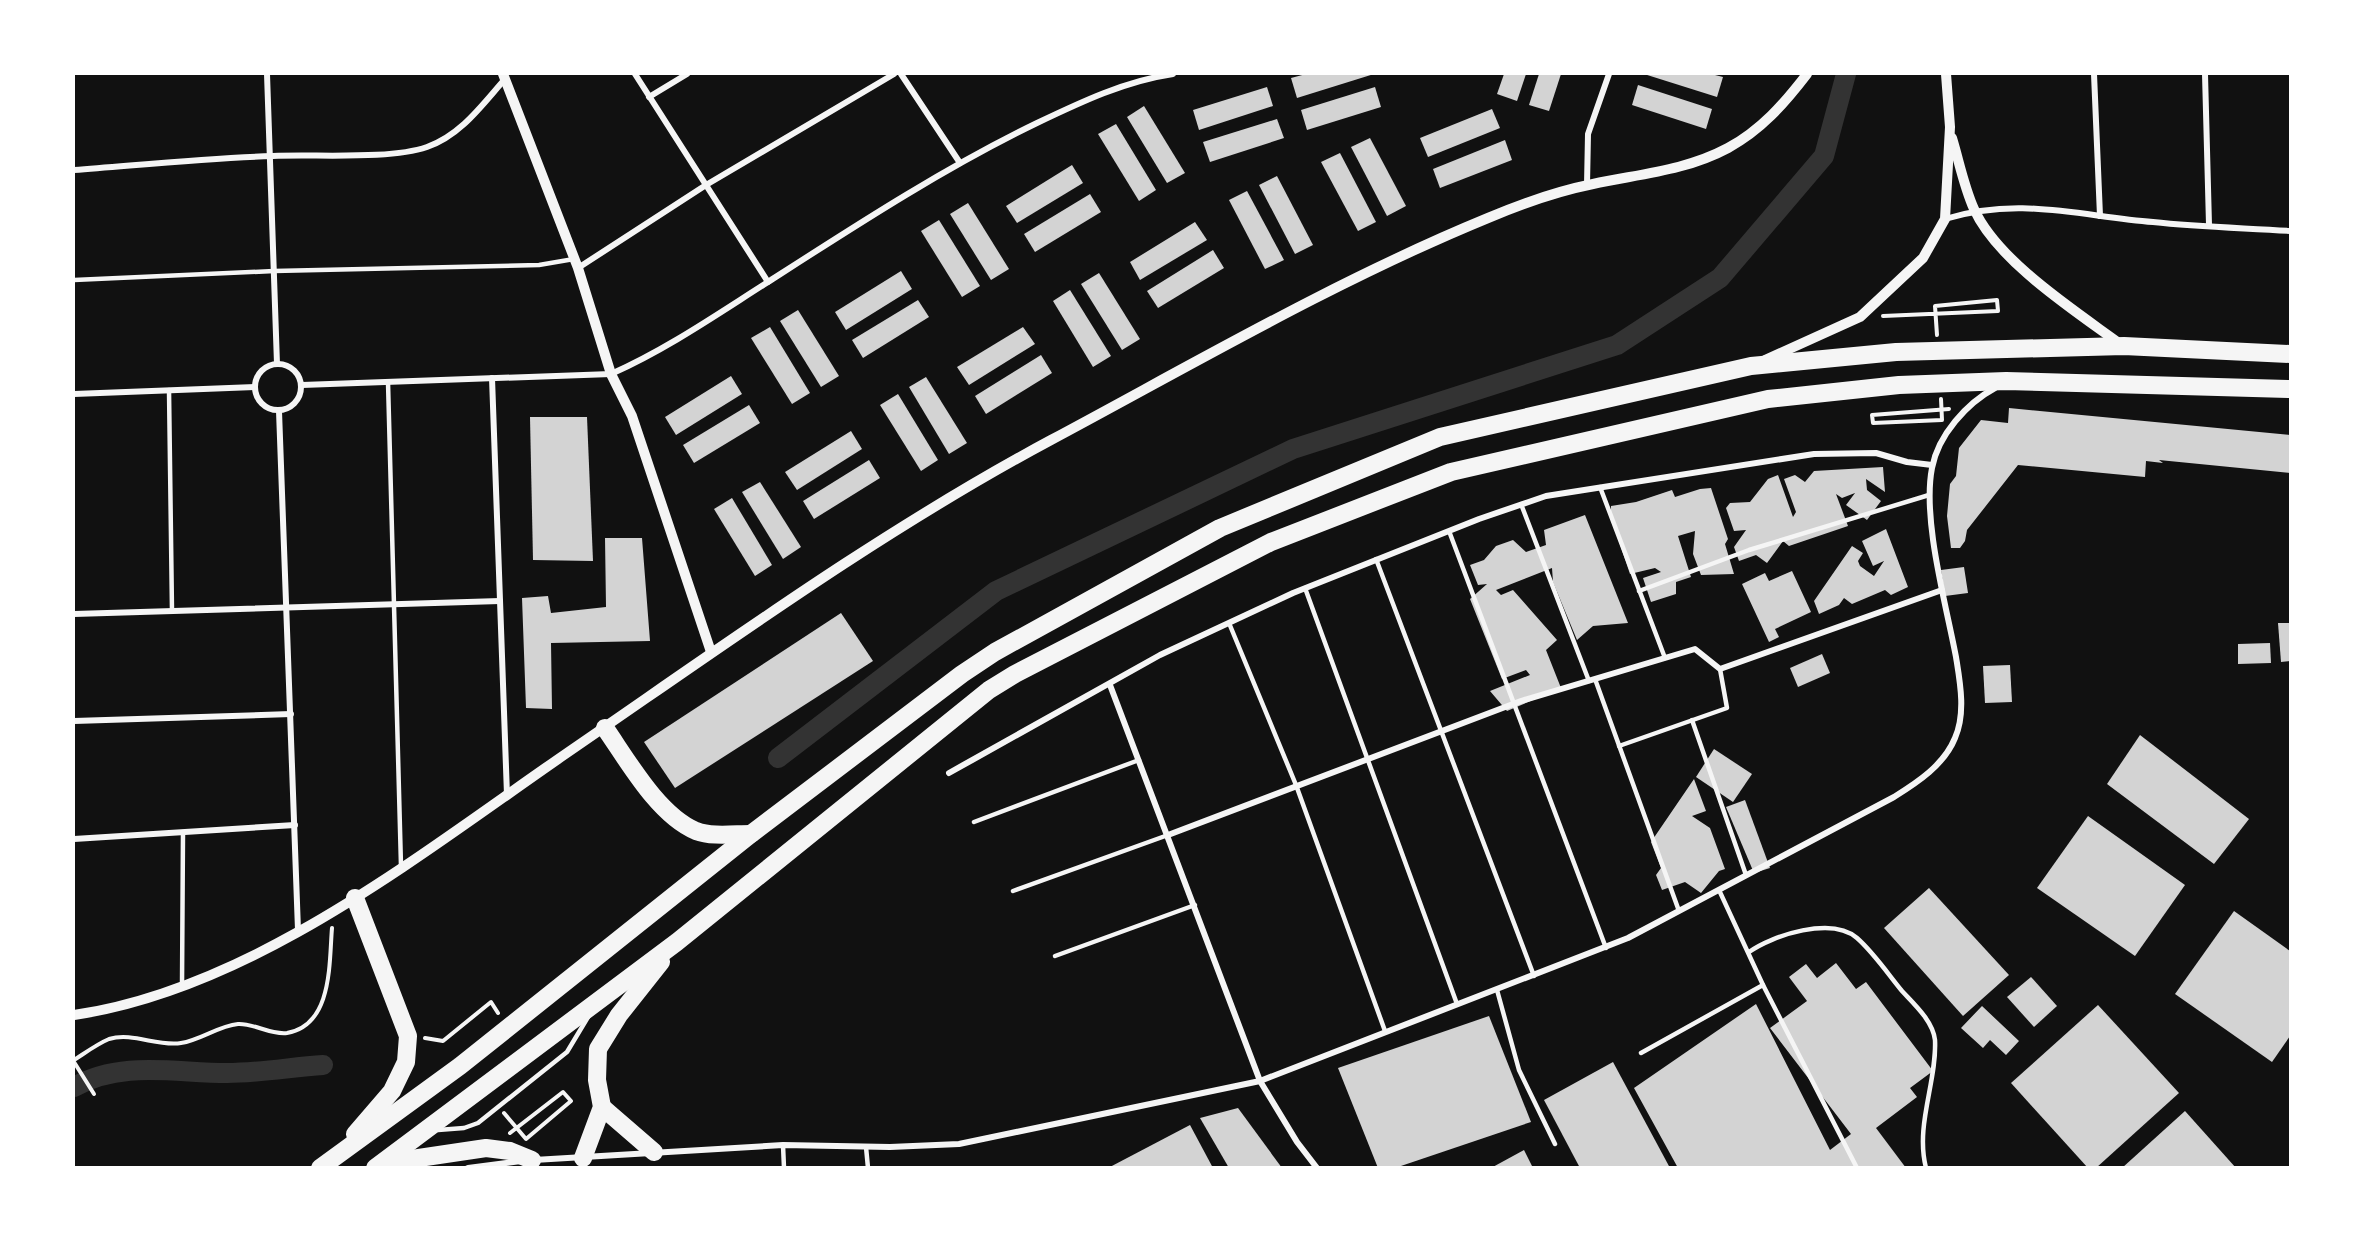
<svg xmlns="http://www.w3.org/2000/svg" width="2364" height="1241" font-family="Arial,sans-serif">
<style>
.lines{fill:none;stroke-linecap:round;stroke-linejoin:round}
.canal{stroke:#333;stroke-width:20}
.building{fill:#d3d3d3}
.path{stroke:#f5f5f5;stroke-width:4}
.service{stroke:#f5f5f5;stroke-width:4.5}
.minor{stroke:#f5f5f5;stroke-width:6}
.tertiary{stroke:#f5f5f5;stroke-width:10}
.motorway{stroke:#f5f5f5;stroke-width:18}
</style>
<rect width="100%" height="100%" fill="#111"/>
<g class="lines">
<!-- canal -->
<g class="canal">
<path d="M778,758L996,591L1293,449L1617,345L1720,278L1824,156L1846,74"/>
<path d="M74,1087C121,1060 175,1073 227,1073C259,1073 292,1067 323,1065"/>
</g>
</g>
<!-- building -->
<g class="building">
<path d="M1306,74H1374L1297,98L1291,78Z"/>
<path d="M1504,74H1526L1517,101L1497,94Z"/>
<path d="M1539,74H1561L1549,111L1529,105Z"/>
<path d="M1644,74H1711L1723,77L1717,97Z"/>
<path d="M1638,85L1712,109L1706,129L1632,105Z"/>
<path d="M1267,87L1273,106L1199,130L1193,110Z"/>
<path d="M1375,87L1381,107L1307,130L1301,110Z"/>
<path d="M1144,106L1185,173L1167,183L1127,117Z"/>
<path d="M1492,109L1500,128L1428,157L1420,138Z"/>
<path d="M1277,119L1284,138L1210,162L1203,142Z"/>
<path d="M1116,124L1156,190L1139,201L1098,134Z"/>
<path d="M1370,138L1406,206L1387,216L1351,147Z"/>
<path d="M1505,140L1512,160L1440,188L1433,169Z"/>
<path d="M1340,153L1376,222L1358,231L1321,162Z"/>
<path d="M1072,165L1083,183L1017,223L1006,206Z"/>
<path d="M1277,176L1313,245L1295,254L1259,185Z"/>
<path d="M1247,191L1284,260L1265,269L1229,200Z"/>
<path d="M1090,194L1101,212L1035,252L1024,234Z"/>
<path d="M968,203L1009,269L991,280L950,214Z"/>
<path d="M939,220L980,286L962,297L921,231Z"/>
<path d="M1195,222L1207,240L1140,280L1130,262Z"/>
<path d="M1213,250L1224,268L1158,308L1147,291Z"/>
<path d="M901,271L912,289L846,330L835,312Z"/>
<path d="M1099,273L1140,339L1122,350L1081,284Z"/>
<path d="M1070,290L1111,356L1093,367L1053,301Z"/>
<path d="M918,300L929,317L863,358L852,340Z"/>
<path d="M798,310L839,376L821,387L780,321Z"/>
<path d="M770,327L810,393L792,404L751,338Z"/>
<path d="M1023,327L1035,344L969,385L957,367Z"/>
<path d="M1041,355L1052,373L986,414L975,396Z"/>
<path d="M731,376L742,394L676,435L665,417Z"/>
<path d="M926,377L967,443L949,454L909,387Z"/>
<path d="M898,394L938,460L921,471L880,405Z"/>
<path d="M749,405L760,423L694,463L683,445Z"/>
<path d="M2009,408L2290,435V473L2159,460L2163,463L2146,461L2145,477L2018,465L1967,530L1965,541L1960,548H1951L1947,516L1950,484L1956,476L1959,448L1981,420L2008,423Z"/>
<path d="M530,417H587L593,561L533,560Z"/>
<path d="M851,431L862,449L797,490L785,472Z"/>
<path d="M869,460L880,478L814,519L803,501Z"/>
<path d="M1883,467L1885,492L1866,479L1867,490L1881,501L1867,520L1846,505L1855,493L1842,498L1836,494L1848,526L1789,546L1783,541L1767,563L1756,555L1739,561L1734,547L1746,530L1734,531L1726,508L1730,503L1750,502L1768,479L1778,475L1793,517L1796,512L1784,479L1795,475L1805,482L1814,471Z"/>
<path d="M760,482L801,547L783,559L742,492Z"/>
<path d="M1711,488L1728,539L1725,544L1734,574L1701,575L1693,554L1695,531L1678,536L1691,577L1676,582V594L1651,602L1643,578L1661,572L1655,568L1630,574L1611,518V506L1636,502L1672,490L1675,497L1700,489Z"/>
<path d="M732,498L772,565L755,576L714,509Z"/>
<path d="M1585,515L1628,623L1593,626L1577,640L1553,582L1552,568L1496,590L1501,595L1513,590L1557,640L1546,650L1561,688L1507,711L1490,691L1530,675L1526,670L1502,679L1470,599L1487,584L1478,585L1470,565L1484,560L1496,546L1513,540L1526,552L1546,545L1544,530Z"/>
<path d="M1886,529L1908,587L1891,595L1885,590L1852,604L1844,598L1839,605L1819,614L1814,601L1852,546L1863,553L1858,561L1860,566L1874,576L1884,561L1873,566L1862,541Z"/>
<path d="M605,538H642L650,641L551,643L552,709L526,708L522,598L548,596L551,613L606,607Z"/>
<path d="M1964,567L1968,593L1945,596L1941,570Z"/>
<path d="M1792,571L1811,612L1775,629L1779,637L1769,642L1742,584L1765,573L1769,581Z"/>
<path d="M841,613L873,661L675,788L644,742Z"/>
<path d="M2278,623H2290V661L2281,662Z"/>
<path d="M2270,643L2271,663L2238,664V644Z"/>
<path d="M1822,654L1830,673L1798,687L1790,668Z"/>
<path d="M2010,665L2012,702L1985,703L1983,666Z"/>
<path d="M2140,735L2249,819L2214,864L2107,784Z"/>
<path d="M1714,749L1752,774L1733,802L1696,777Z"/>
<path d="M1694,779L1706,811L1692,816L1710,828L1725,869L1719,871L1701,893L1685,882L1662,890L1656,875L1661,868L1651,842Z"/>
<path d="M1745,800L1770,868L1754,873L1726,807Z"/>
<path d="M2088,816L2185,885L2135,956L2037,888Z"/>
<path d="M1929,888L2009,975L1963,1016L1884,928Z"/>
<path d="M2234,911L2290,951V1036L2272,1062L2175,994Z"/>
<path d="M1836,963L1856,989L1866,982L1933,1071L1910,1088L1917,1097L1876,1128L1906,1168H1678L1634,1088L1756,1004L1830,1150L1851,1134L1770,1028L1807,1001L1789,977L1806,964L1817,978Z"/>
<path d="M2031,977L2057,1006L2034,1027L2007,997Z"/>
<path d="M2098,1005L2179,1093L2096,1168H2088L2011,1083Z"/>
<path d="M1982,1006L2019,1041L2006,1055L1990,1040L1983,1048L1961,1028Z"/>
<path d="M1489,1016L1531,1122L1395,1168H1378L1338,1068Z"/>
<path d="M1613,1062L1670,1168H1580L1544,1100Z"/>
<path d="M1238,1108L1282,1168H1229L1200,1118Z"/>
<path d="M2185,1111L2236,1168H2122Z"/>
<path d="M1190,1125L1213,1168H1108Z"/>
<path d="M1524,1150L1533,1168H1491Z"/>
</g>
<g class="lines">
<!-- path -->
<g class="path">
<path d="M1883,316L1998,311L1997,300L1935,306L1937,335"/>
<path d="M1941,399L1942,420L1873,423L1872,415L1949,409"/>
<path d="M425,1038L443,1041L491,1002L498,1013"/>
<path d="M74,1060C85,1053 97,1044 109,1039C133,1032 158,1047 181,1043C201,1040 218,1026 238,1024C254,1023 270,1035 287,1033C333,1025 329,962 332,928"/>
<path d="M74,1062L94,1094"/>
<path d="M504,1113L526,1139L571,1101L563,1092L510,1133"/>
</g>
<!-- service -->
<g class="service">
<path d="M74,280L274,271L539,265L574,259"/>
<path d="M388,382L401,866"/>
<path d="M169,390L172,611"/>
<path d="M1600,487L1665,658"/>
<path d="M1521,504L1589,681"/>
<path d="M1449,531L1606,948"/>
<path d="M1376,559L1534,976"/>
<path d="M1305,588L1457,1004"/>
<path d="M1639,591L1749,550L1929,495"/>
<path d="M1229,623L1296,785L1385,1031"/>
<path d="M1595,679L1679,911"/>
<path d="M1692,720L1746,875"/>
<path d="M1619,746L1727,708L1720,669"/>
<path d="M974,822L1139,760"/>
<path d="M1719,890L1763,985L1857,1168"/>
<path d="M1013,891L1168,835"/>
<path d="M1749,952C1773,935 1832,916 1857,938C1874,953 1888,974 1902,991C1914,1004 1933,1021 1935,1040C1937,1082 1915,1125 1926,1168"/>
<path d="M1055,956L1195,905"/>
<path d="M182,985L183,832"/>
<path d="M1497,990L1519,1070L1555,1144"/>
<path d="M1641,1053L1763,985"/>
<path d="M438,1130L464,1128L478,1123L567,1052L588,1017"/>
<path d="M783,1145L784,1168"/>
<path d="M866,1147L868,1168"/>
</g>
<!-- minor -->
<g class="minor">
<path d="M267,74L277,364"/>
<path d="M635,74L768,282"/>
<path d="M901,74L960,163"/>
<path d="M2094,74L2100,216"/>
<path d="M2205,74L2209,225"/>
<path d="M649,97L687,74"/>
<path d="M74,170C140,165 207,158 273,156C315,154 390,160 427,147C461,135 482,105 505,79"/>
<path d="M1587,185L1588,134L1609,74"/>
<path d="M1945,219C2019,196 2079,216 2153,222C2199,227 2245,228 2290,231"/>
<path d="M578,268L706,185L894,74"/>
<circle cx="278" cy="387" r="23"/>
<path d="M492,378L507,795"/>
<path d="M302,385L611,374C667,349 716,315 768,282C855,226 944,168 1037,123C1081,102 1125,81 1173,74"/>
<path d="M74,394L255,387"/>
<path d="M279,411L298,930"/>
<path d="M74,614L500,601"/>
<path d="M1110,685L1260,1081L1297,1142L1317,1168"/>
<path d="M74,721L291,714"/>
<path d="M949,773L1160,655L1293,593L1479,519L1546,496L1814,454L1876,453L1907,462L1932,465"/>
<path d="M1168,835L1521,701L1695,649L1720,669L1942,590"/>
<path d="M74,839L295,825"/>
<path d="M534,1160L783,1145L890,1147L959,1144L1260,1081L1628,938L1894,797C1918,782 1944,765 1955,738C1966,713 1960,682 1956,657C1946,604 1922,519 1932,468C1938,435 1967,403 1995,388"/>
<path d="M468,1168L521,1161"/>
</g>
<!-- tertiary -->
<g class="tertiary">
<path d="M503,74L578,268L611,374L632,416L711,652"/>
<path d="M1952,138C1959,161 1964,187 1974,209C1998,262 2077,312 2123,346"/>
<path d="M1765,360L1860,317L1923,258L1945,219L1950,127L1946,74"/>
<path d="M74,1015C252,989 419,855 564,755C723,646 881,531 1051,440C1195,363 1337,280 1488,218C1521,204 1558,191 1593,184C1639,174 1685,171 1728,148C1761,130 1784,104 1807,74"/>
</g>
<!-- motorway -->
<g class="motorway">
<path d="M605,728C628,761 658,815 696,831C712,837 733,834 751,834"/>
<path d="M602,1107L654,1152"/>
<path d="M355,1134L392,1091L406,1062L408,1036L355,898"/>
<path d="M583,1158L602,1107L597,1080L598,1049L619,1015L661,962"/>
<path d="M385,1163L486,1148L510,1151L532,1160"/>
<path d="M320,1168L460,1066L751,834L962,674L995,652L1220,528L1440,437L1751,366L1896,352L2124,346L2290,354"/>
<path d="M375,1168L677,942L989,690L1015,674L1271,542L1451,472L1768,399L1899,385L2006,381L2290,389"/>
</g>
</g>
<!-- border -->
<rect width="2364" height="1241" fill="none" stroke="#ffffff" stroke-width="150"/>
</svg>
